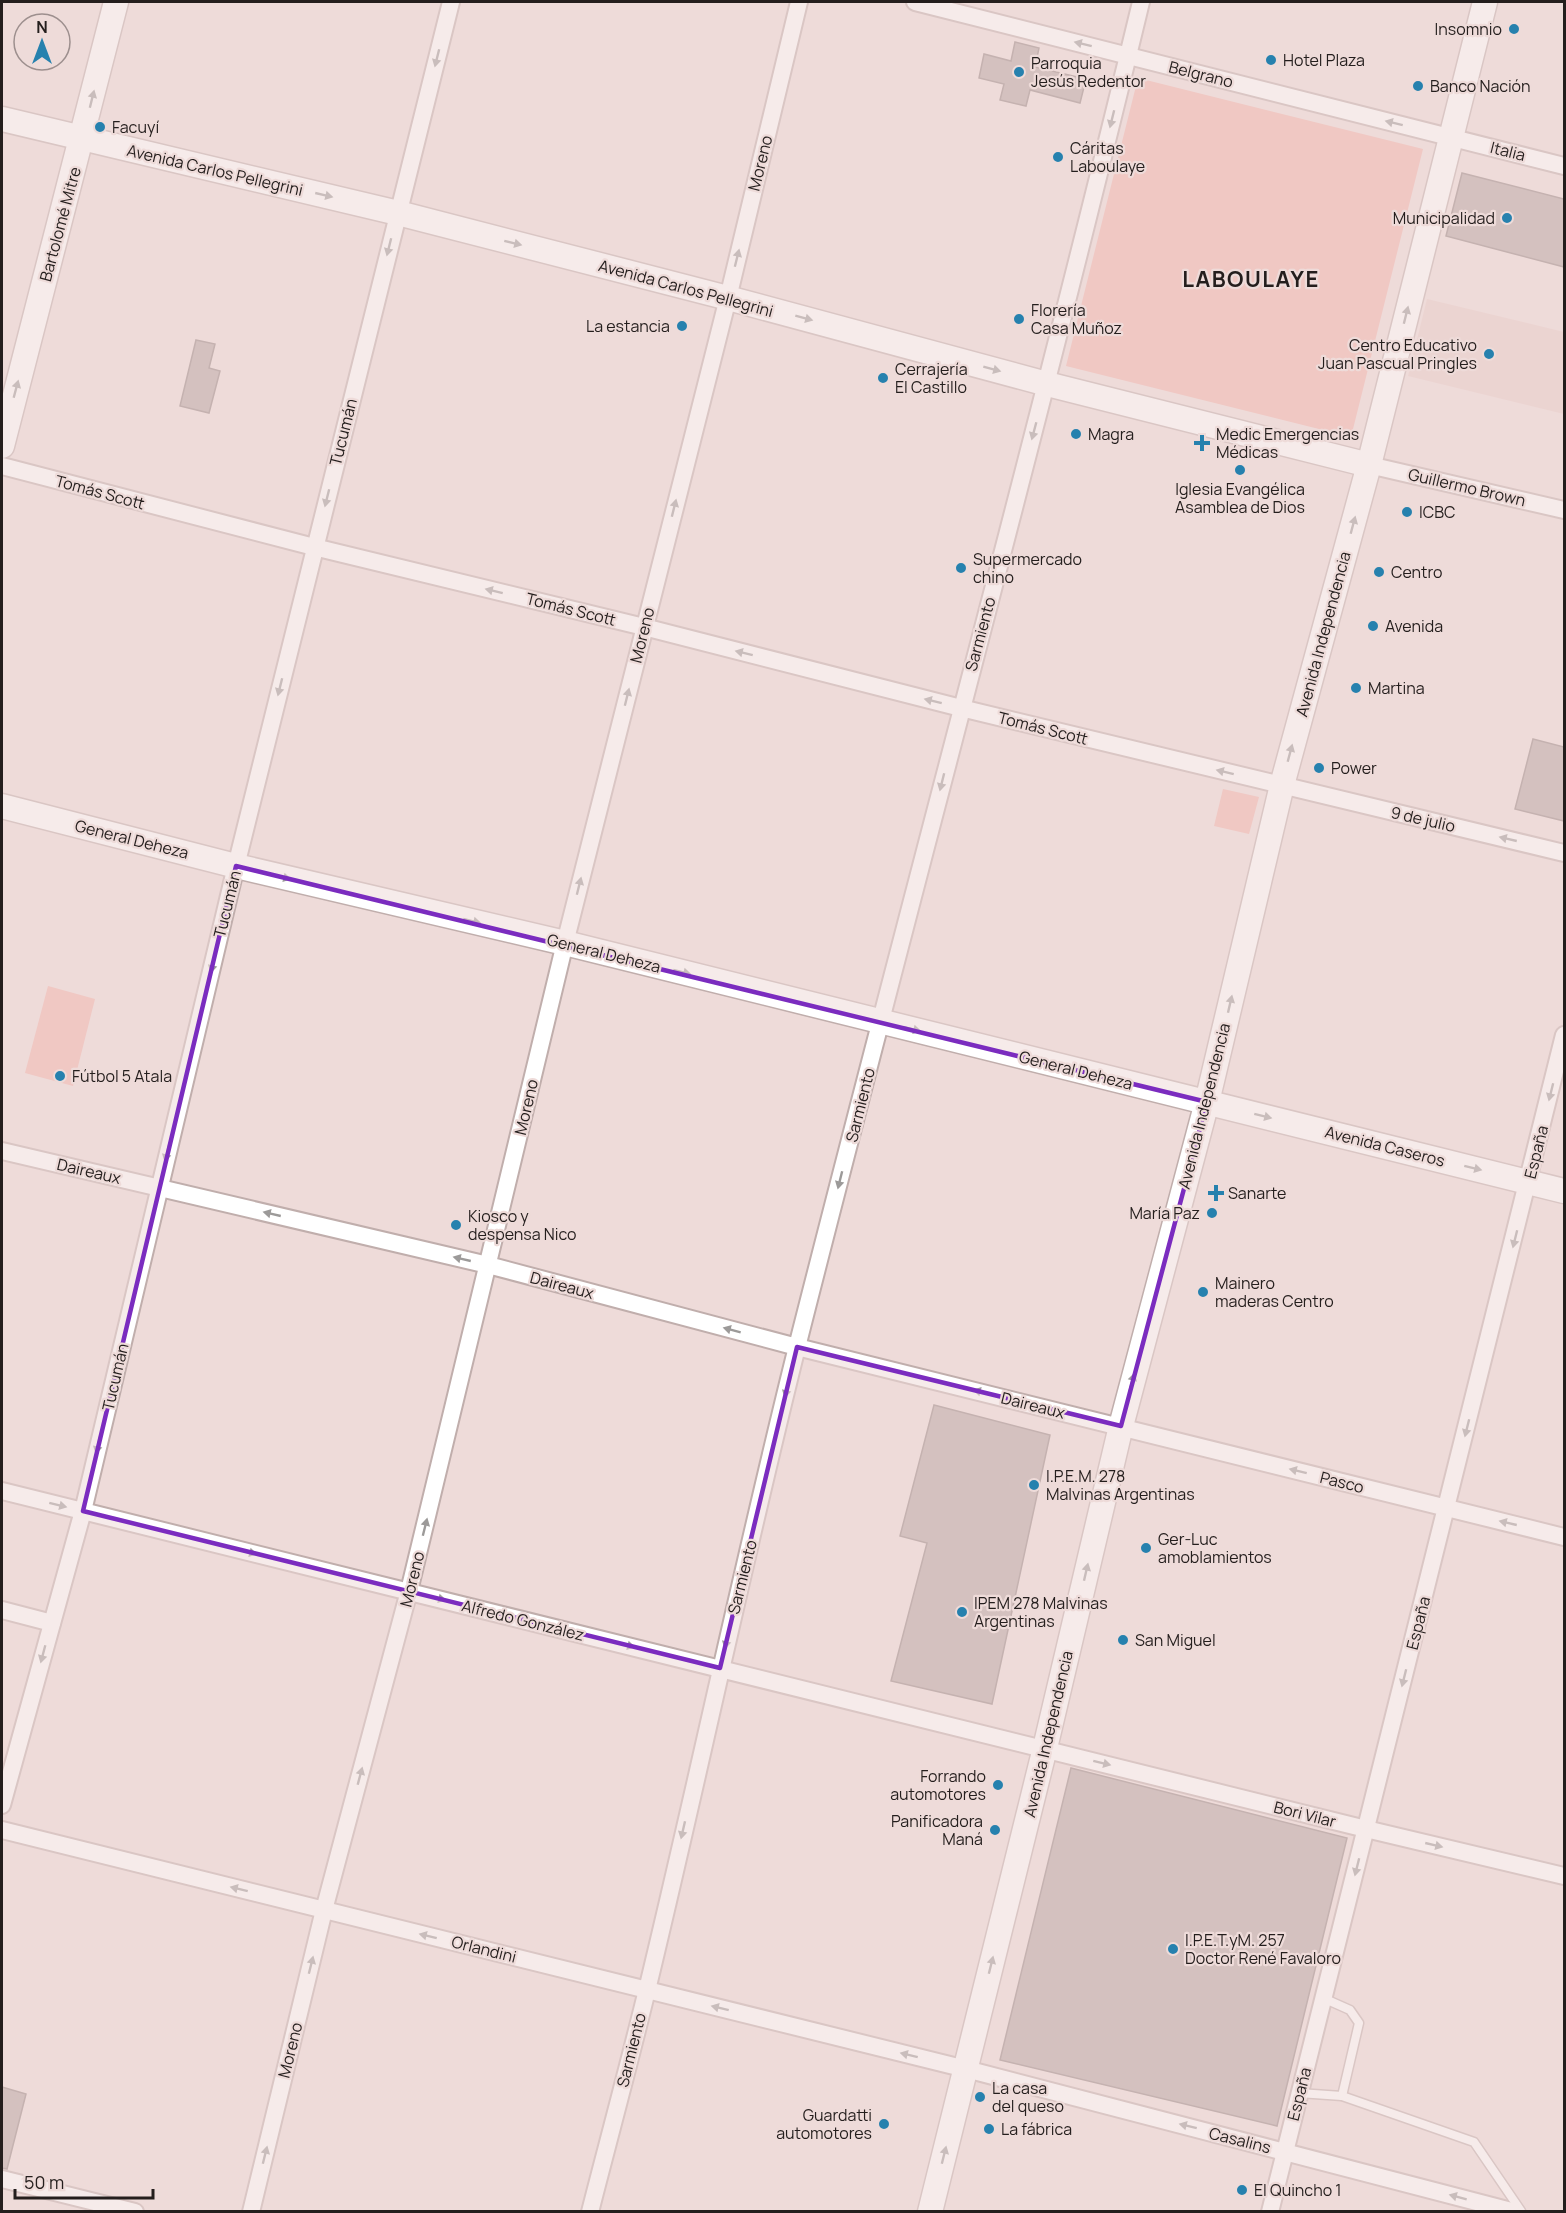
<svg xmlns="http://www.w3.org/2000/svg" width="1566" height="2213" font-family="Manrope,sans-serif">
<style>
.built{fill:#e7ccc8}
.green{fill:#f1b1a9}
.building{fill:#b3a2a0;stroke:#92817f;stroke-width:1.5}
.lines{fill:none;stroke-linecap:round;stroke-linejoin:round}
.service-casing{stroke:#c0aeac;stroke-width:11}
.minor-casing{stroke:#c0aeac;stroke-width:20}
.secondary-casing{stroke:#c0aeac;stroke-width:27}
.service{stroke:#fff;stroke-width:8}
.minor{stroke:#fff;stroke-width:16}
.secondary{stroke:#fff;stroke-width:24}
.oneway{fill:#9c9a99}
.marked{fill:none;stroke:#7b2cbf;stroke-width:4.5;stroke-linejoin:round}
.poi-dot{fill:#2681ae;stroke:#eedbd9;stroke-width:2}
.labels{text-anchor:middle;stroke-width:4.5;stroke-linejoin:round;paint-order:stroke}
.poi-label{font-size:16px;fill:#241e1d;stroke:#eedbd9;text-anchor:start}
.street-label{font-size:16px;fill:#241e1d;stroke:#eedbd9}
.district-label{font-size:22px;font-weight:bold;letter-spacing:1.5px;fill:#241e1d;stroke:#eedbd9}
</style>
<rect width="100%" height="100%" fill="#eedbd9"/>
<!-- built -->
<path class="built" d="M1427,299L1564,332V414L1408,376Z"/>
<!-- green -->
<g class="green">
<path d="M1138,78L1423,149L1351,437L1066,366Z"/>
<path d="M1223,789L1259,797L1249,834L1214,826Z"/>
<path d="M48,986L95,999L73,1086L25,1073Z"/>
</g>
<!-- building -->
<g class="building">
<path d="M1015,42L1039,48L1035,67L1086,79L1080,103L1030,90L1026,106L1000,100L1004,84L979,78L984,54L1011,61Z"/>
<path d="M1462,173L1564,199V267L1446,236Z"/>
<path d="M196,340L215,344L209,368L220,371L209,413L180,406Z"/>
<path d="M1533,739L1564,747V821L1515,809Z"/>
<path d="M934,1405L1050,1435L992,1704L891,1681L927,1543L900,1536Z"/>
<path d="M1071,1768L1347,1838L1277,2126L1000,2060Z"/>
<path d="M2,2087L26,2094L7,2169L2,2168Z"/>
</g>
<g class="lines">
<defs>
<g id="service">
<path d="M1323,1998L1350,2010L1359,2023L1342,2096"/>
<path d="M1299,2093L1342,2096L1474,2142L1521,2211"/>
</g>
<g id="minor">
<path d="M915,2L1564,166"/>
<path d="M1369,465L1564,510"/>
<path d="M2,466L314,547L644,627L961,708L1564,853"/>
<path d="M2,1151L488,1265L797,1347L1564,1537"/>
<path d="M2,1491L1366,1829L1564,1876"/>
<path d="M2,1610L52,1623"/>
<path d="M2,1805L83,1511L236,866L451,2"/>
<path d="M2,1830L966,2069L1515,2212"/>
<path d="M2,2179L135,2212"/>
<path d="M251,2212L324,1910L409,1591L565,943L728,298L799,2"/>
<path d="M590,2212C609,2138 629,2064 647,1990C699,1775 744,1558 798,1343C911,896 1033,450 1141,2"/>
<path d="M1270,2212L1564,1035"/>
</g>
<g id="secondary">
<path d="M2,119L398,213L728,298L1047,384L1369,465"/>
<path d="M2,446L116,2"/>
<path d="M2,806L236,866L565,943L1564,1191"/>
<path d="M930,2212L1045,1748L1121,1426L1207,1102L1282,785L1369,465L1485,2"/>
</g>
</defs>
<!-- service casing -->
<use href="#service" class="service-casing"/>
<!-- minor casing -->
<use href="#minor" class="minor-casing"/>
<!-- secondary casing -->
<use href="#secondary" class="secondary-casing"/>
<!-- service -->
<use href="#service" class="service"/>
<!-- minor -->
<use href="#minor" class="minor"/>
<!-- secondary -->
<use href="#secondary" class="secondary"/>
</g>
<!-- one-way arrows -->
<defs><path id="oneway-solid" d="M-6-.8H1V-3.2L6.5 0L1 3.2V.8H-6Z" transform="scale(1.5)"/></defs>
<g class="oneway">
<use href="#oneway-solid" transform="translate(1083 44) rotate(-166)"/>
<use href="#oneway-solid" transform="translate(437 58) rotate(104)"/>
<use href="#oneway-solid" transform="translate(92 99) rotate(-76)"/>
<use href="#oneway-solid" transform="translate(1112 119) rotate(104)"/>
<use href="#oneway-solid" transform="translate(1394 123) rotate(-166)"/>
<use href="#oneway-solid" transform="translate(324 195) rotate(13)"/>
<use href="#oneway-solid" transform="translate(513 243) rotate(14)"/>
<use href="#oneway-solid" transform="translate(389 247) rotate(104)"/>
<use href="#oneway-solid" transform="translate(737 258) rotate(-76)"/>
<use href="#oneway-solid" transform="translate(1406 315) rotate(-76)"/>
<use href="#oneway-solid" transform="translate(804 318) rotate(15)"/>
<use href="#oneway-solid" transform="translate(992 369) rotate(15)"/>
<use href="#oneway-solid" transform="translate(16 389) rotate(-75)"/>
<use href="#oneway-solid" transform="translate(1034 431) rotate(105)"/>
<use href="#oneway-solid" transform="translate(327 498) rotate(104)"/>
<use href="#oneway-solid" transform="translate(674 508) rotate(-76)"/>
<use href="#oneway-solid" transform="translate(1353 525) rotate(-75)"/>
<use href="#oneway-solid" transform="translate(494 591) rotate(-166)"/>
<use href="#oneway-solid" transform="translate(744 653) rotate(-166)"/>
<use href="#oneway-solid" transform="translate(280 687) rotate(104)"/>
<use href="#oneway-solid" transform="translate(627 697) rotate(-76)"/>
<use href="#oneway-solid" transform="translate(933 701) rotate(-166)"/>
<use href="#oneway-solid" transform="translate(1290 753) rotate(-75)"/>
<use href="#oneway-solid" transform="translate(1225 772) rotate(-166)"/>
<use href="#oneway-solid" transform="translate(942 782) rotate(104)"/>
<use href="#oneway-solid" transform="translate(1508 839) rotate(-167)"/>
<use href="#oneway-solid" transform="translate(282 877) rotate(13)"/>
<use href="#oneway-solid" transform="translate(579 886) rotate(-76)"/>
<use href="#oneway-solid" transform="translate(472 921) rotate(13)"/>
<use href="#oneway-solid" transform="translate(213 964) rotate(104)"/>
<use href="#oneway-solid" transform="translate(682 972) rotate(14)"/>
<use href="#oneway-solid" transform="translate(1230 1004) rotate(-77)"/>
<use href="#oneway-solid" transform="translate(912 1029) rotate(14)"/>
<use href="#oneway-solid" transform="translate(1551 1092) rotate(104)"/>
<use href="#oneway-solid" transform="translate(1263 1116) rotate(14)"/>
<use href="#oneway-solid" transform="translate(167 1153) rotate(104)"/>
<use href="#oneway-solid" transform="translate(1473 1168) rotate(14)"/>
<use href="#oneway-solid" transform="translate(840 1180) rotate(104)"/>
<use href="#oneway-solid" transform="translate(272 1214) rotate(-167)"/>
<use href="#oneway-solid" transform="translate(1515 1239) rotate(104)"/>
<use href="#oneway-solid" transform="translate(462 1259) rotate(-167)"/>
<use href="#oneway-solid" transform="translate(732 1330) rotate(-165)"/>
<use href="#oneway-solid" transform="translate(1132 1382) rotate(-75)"/>
<use href="#oneway-solid" transform="translate(787 1389) rotate(104)"/>
<use href="#oneway-solid" transform="translate(982 1392) rotate(-166)"/>
<use href="#oneway-solid" transform="translate(1467 1428) rotate(104)"/>
<use href="#oneway-solid" transform="translate(98 1445) rotate(103)"/>
<use href="#oneway-solid" transform="translate(1298 1471) rotate(-166)"/>
<use href="#oneway-solid" transform="translate(58 1505) rotate(14)"/>
<use href="#oneway-solid" transform="translate(1508 1523) rotate(-167)"/>
<use href="#oneway-solid" transform="translate(425 1527) rotate(-76)"/>
<use href="#oneway-solid" transform="translate(248 1552) rotate(14)"/>
<use href="#oneway-solid" transform="translate(1086 1572) rotate(-77)"/>
<use href="#oneway-solid" transform="translate(437 1598) rotate(14)"/>
<use href="#oneway-solid" transform="translate(727 1640) rotate(104)"/>
<use href="#oneway-solid" transform="translate(626 1645) rotate(14)"/>
<use href="#oneway-solid" transform="translate(43 1654) rotate(105)"/>
<use href="#oneway-solid" transform="translate(1404 1678) rotate(104)"/>
<use href="#oneway-solid" transform="translate(1102 1763) rotate(14)"/>
<use href="#oneway-solid" transform="translate(360 1776) rotate(-75)"/>
<use href="#oneway-solid" transform="translate(683 1830) rotate(103)"/>
<use href="#oneway-solid" transform="translate(1434 1845) rotate(13)"/>
<use href="#oneway-solid" transform="translate(1357 1867) rotate(104)"/>
<use href="#oneway-solid" transform="translate(239 1889) rotate(-166)"/>
<use href="#oneway-solid" transform="translate(428 1936) rotate(-166)"/>
<use href="#oneway-solid" transform="translate(311 1965) rotate(-76)"/>
<use href="#oneway-solid" transform="translate(991 1965) rotate(-76)"/>
<use href="#oneway-solid" transform="translate(720 2008) rotate(-166)"/>
<use href="#oneway-solid" transform="translate(909 2055) rotate(-166)"/>
<use href="#oneway-solid" transform="translate(1188 2126) rotate(-166)"/>
<use href="#oneway-solid" transform="translate(265 2155) rotate(-76)"/>
<use href="#oneway-solid" transform="translate(944 2155) rotate(-76)"/>
<use href="#oneway-solid" transform="translate(1458 2197) rotate(-165)"/>
</g>
<!-- marked area -->
<path d="M0 0H1566V2213H0ZM236,866L1207,1102L1121,1426L797,1347L720,1668L83,1511Z" fill="#eedbd9" fill-opacity=".55" fill-rule="evenodd"/>
<path class="marked" d="M236,866L1207,1102L1121,1426L797,1347L720,1668L83,1511Z"/>
<!-- markers -->
<g class="poi-dot">
<circle cx="1514" cy="29" r="6"/>
<circle cx="1271" cy="60" r="6"/>
<circle cx="1019" cy="72" r="6"/>
<circle cx="1418" cy="86" r="6"/>
<circle cx="100" cy="127" r="6"/>
<circle cx="1058" cy="157" r="6"/>
<circle cx="1507" cy="218" r="6"/>
<circle cx="1019" cy="319" r="6"/>
<circle cx="682" cy="326" r="6"/>
<circle cx="1489" cy="354" r="6"/>
<circle cx="883" cy="378" r="6"/>
<circle cx="1076" cy="434" r="6"/>
<path d="M1199 434h6v6h6v6h-6v6h-6v-6h-6v-6h6z"/>
<circle cx="1240" cy="470" r="6"/>
<circle cx="1407" cy="512" r="6"/>
<circle cx="961" cy="568" r="6"/>
<circle cx="1379" cy="572" r="6"/>
<circle cx="1373" cy="626" r="6"/>
<circle cx="1356" cy="688" r="6"/>
<circle cx="1319" cy="768" r="6"/>
<circle cx="60" cy="1076" r="6"/>
<path d="M1213 1184h6v6h6v6h-6v6h-6v-6h-6v-6h6z"/>
<circle cx="1212" cy="1213" r="6"/>
<circle cx="456" cy="1225" r="6"/>
<circle cx="1203" cy="1292" r="6"/>
<circle cx="1034" cy="1485" r="6"/>
<circle cx="1146" cy="1548" r="6"/>
<circle cx="962" cy="1612" r="6"/>
<circle cx="1123" cy="1640" r="6"/>
<circle cx="998" cy="1785" r="6"/>
<circle cx="995" cy="1830" r="6"/>
<circle cx="1173" cy="1949" r="6"/>
<circle cx="980" cy="2097" r="6"/>
<circle cx="884" cy="2124" r="6"/>
<circle cx="989" cy="2129" r="6"/>
<circle cx="1242" cy="2190" r="6"/>
</g>
<g class="labels">
<!-- poi labels -->
<g class="poi-label">
<text x="1502" y="35" text-anchor="end">Insomnio</text>
<text x="1283" y="66">Hotel Plaza</text>
<text x="1031" y="69">Parroquia<tspan x="1031" dy="18">Jesús Redentor</tspan></text>
<text x="1430" y="92">Banco Nación</text>
<text x="112" y="133">Facuyí</text>
<text x="1070" y="154">Cáritas<tspan x="1070" dy="18">Laboulaye</tspan></text>
<text x="1495" y="224" text-anchor="end">Municipalidad</text>
<text x="1031" y="316">Florería<tspan x="1031" dy="18">Casa Muñoz</tspan></text>
<text x="670" y="332" text-anchor="end">La estancia</text>
<text x="1477" y="351" text-anchor="end">Centro Educativo<tspan x="1477" dy="18">Juan Pascual Pringles</tspan></text>
<text x="895" y="375">Cerrajería<tspan x="895" dy="18">El Castillo</tspan></text>
<text x="1088" y="440">Magra</text>
<text x="1216" y="440">Medic Emergencias<tspan x="1216" dy="18">Médicas</tspan></text>
<text x="1240" y="495" text-anchor="middle">Iglesia Evangélica<tspan x="1240" dy="18">Asamblea de Dios</tspan></text>
<text x="1419" y="518">ICBC</text>
<text x="973" y="565">Supermercado<tspan x="973" dy="18">chino</tspan></text>
<text x="1391" y="578">Centro</text>
<text x="1385" y="632">Avenida</text>
<text x="1368" y="694">Martina</text>
<text x="1331" y="774">Power</text>
<text x="72" y="1082">Fútbol 5 Atala</text>
<text x="1228" y="1199">Sanarte</text>
<text x="1200" y="1219" text-anchor="end">María Paz</text>
<text x="468" y="1222">Kiosco y<tspan x="468" dy="18">despensa Nico</tspan></text>
<text x="1215" y="1289">Mainero<tspan x="1215" dy="18">maderas Centro</tspan></text>
<text x="1046" y="1482">I.P.E.M. 278<tspan x="1046" dy="18">Malvinas Argentinas</tspan></text>
<text x="1158" y="1545">Ger-Luc<tspan x="1158" dy="18">amoblamientos</tspan></text>
<text x="974" y="1609">IPEM 278 Malvinas<tspan x="974" dy="18">Argentinas</tspan></text>
<text x="1135" y="1646">San Miguel</text>
<text x="986" y="1782" text-anchor="end">Forrando<tspan x="986" dy="18">automotores</tspan></text>
<text x="983" y="1827" text-anchor="end">Panificadora<tspan x="983" dy="18">Maná</tspan></text>
<text x="1185" y="1946">I.P.E.T.yM. 257<tspan x="1185" dy="18">Doctor René Favaloro</tspan></text>
<text x="992" y="2094">La casa<tspan x="992" dy="18">del queso</tspan></text>
<text x="872" y="2121" text-anchor="end">Guardatti<tspan x="872" dy="18">automotores</tspan></text>
<text x="1001" y="2135">La fábrica</text>
<text x="1254" y="2196">El Quincho 1</text>
</g>
<!-- street labels -->
<g class="street-label">
<text transform="translate(1201 74) rotate(14)" y="6">Belgrano</text>
<text transform="translate(1508 151) rotate(14)" y="6">Italia</text>
<text transform="translate(760 163) rotate(-76)" y="6">Moreno</text>
<text transform="translate(215 170) rotate(13)" y="6">Avenida Carlos Pellegrini</text>
<text transform="translate(60 224) rotate(-75)" y="6">Bartolomé Mitre</text>
<text transform="translate(686 288) rotate(15)" y="6">Avenida Carlos Pellegrini</text>
<text transform="translate(343 432) rotate(-76)" y="6">Tucumán</text>
<text transform="translate(1467 487) rotate(13)" y="6">Guillermo Brown</text>
<text transform="translate(100 492) rotate(15)" y="6">Tomás Scott</text>
<text transform="translate(571 609) rotate(14)" y="6">Tomás Scott</text>
<text transform="translate(980 634) rotate(-75)" y="6">Sarmiento</text>
<text transform="translate(1323 634) rotate(-75)" y="6">Avenida Independencia</text>
<text transform="translate(642 635) rotate(-76)" y="6">Moreno</text>
<text transform="translate(1043 728) rotate(14)" y="6">Tomás Scott</text>
<text transform="translate(1423 819) rotate(13)" y="6">9 de julio</text>
<text transform="translate(132 839) rotate(14)" y="6">General Deheza</text>
<text transform="translate(227 904) rotate(-76)" y="6">Tucumán</text>
<text transform="translate(604 953) rotate(14)" y="6">General Deheza</text>
<text transform="translate(1076 1070) rotate(14)" y="6">General Deheza</text>
<text transform="translate(860 1105) rotate(-76)" y="6">Sarmiento</text>
<text transform="translate(1204 1106) rotate(-76)" y="6">Avenida Independencia</text>
<text transform="translate(526 1107) rotate(-77)" y="6">Moreno</text>
<text transform="translate(1385 1146) rotate(14)" y="6">Avenida Caseros</text>
<text transform="translate(1536 1152) rotate(-76)" y="6">España</text>
<text transform="translate(89 1171) rotate(13)" y="6">Daireaux</text>
<text transform="translate(562 1285) rotate(15)" y="6">Daireaux</text>
<text transform="translate(115 1377) rotate(-77)" y="6">Tucumán</text>
<text transform="translate(1033 1405) rotate(14)" y="6">Daireaux</text>
<text transform="translate(1342 1482) rotate(14)" y="6">Pasco</text>
<text transform="translate(742 1577) rotate(-76)" y="6">Sarmiento</text>
<text transform="translate(412 1579) rotate(-76)" y="6">Moreno</text>
<text transform="translate(523 1620) rotate(14)" y="6">Alfredo González</text>
<text transform="translate(1418 1623) rotate(-76)" y="6">España</text>
<text transform="translate(1048 1734) rotate(-77)" y="6">Avenida Independencia</text>
<text transform="translate(1305 1814) rotate(14)" y="6">Bori Vilar</text>
<text transform="translate(484 1949) rotate(14)" y="6">Orlandini</text>
<text transform="translate(290 2050) rotate(-76)" y="6">Moreno</text>
<text transform="translate(631 2050) rotate(-76)" y="6">Sarmiento</text>
<text transform="translate(1299 2094) rotate(-76)" y="6">España</text>
<text transform="translate(1240 2140) rotate(14)" y="6">Casalins</text>
</g>
<!-- district labels -->
<g class="district-label">
<text x="1251" y="287">LABOULAYE</text>
</g>
</g>
<!-- border -->
<rect width="1566" height="2213" fill="none" stroke="#241e1d" stroke-width="6"/>
<!-- north arrow -->
<g transform="translate(42 42)"><circle r="28" fill="#eedbd9" stroke="#9d8f8e" stroke-width="1.5"/>
<path d="M0-4.5L10 22L0 15L-10 22Z" fill="#2681ae"/>
<text y="-9" font-size="16" font-weight="bold" text-anchor="middle" fill="#241e1d">N</text>
</g>
<!-- scale -->
<path d="M15 2189v9h138v-9" fill="none" stroke="#241e1d" stroke-width="3"/>
<text x="24" y="2189" font-size="18" fill="#241e1d" stroke="#eedbd9" stroke-width="4.5" paint-order="stroke">50 m</text>
</svg>
